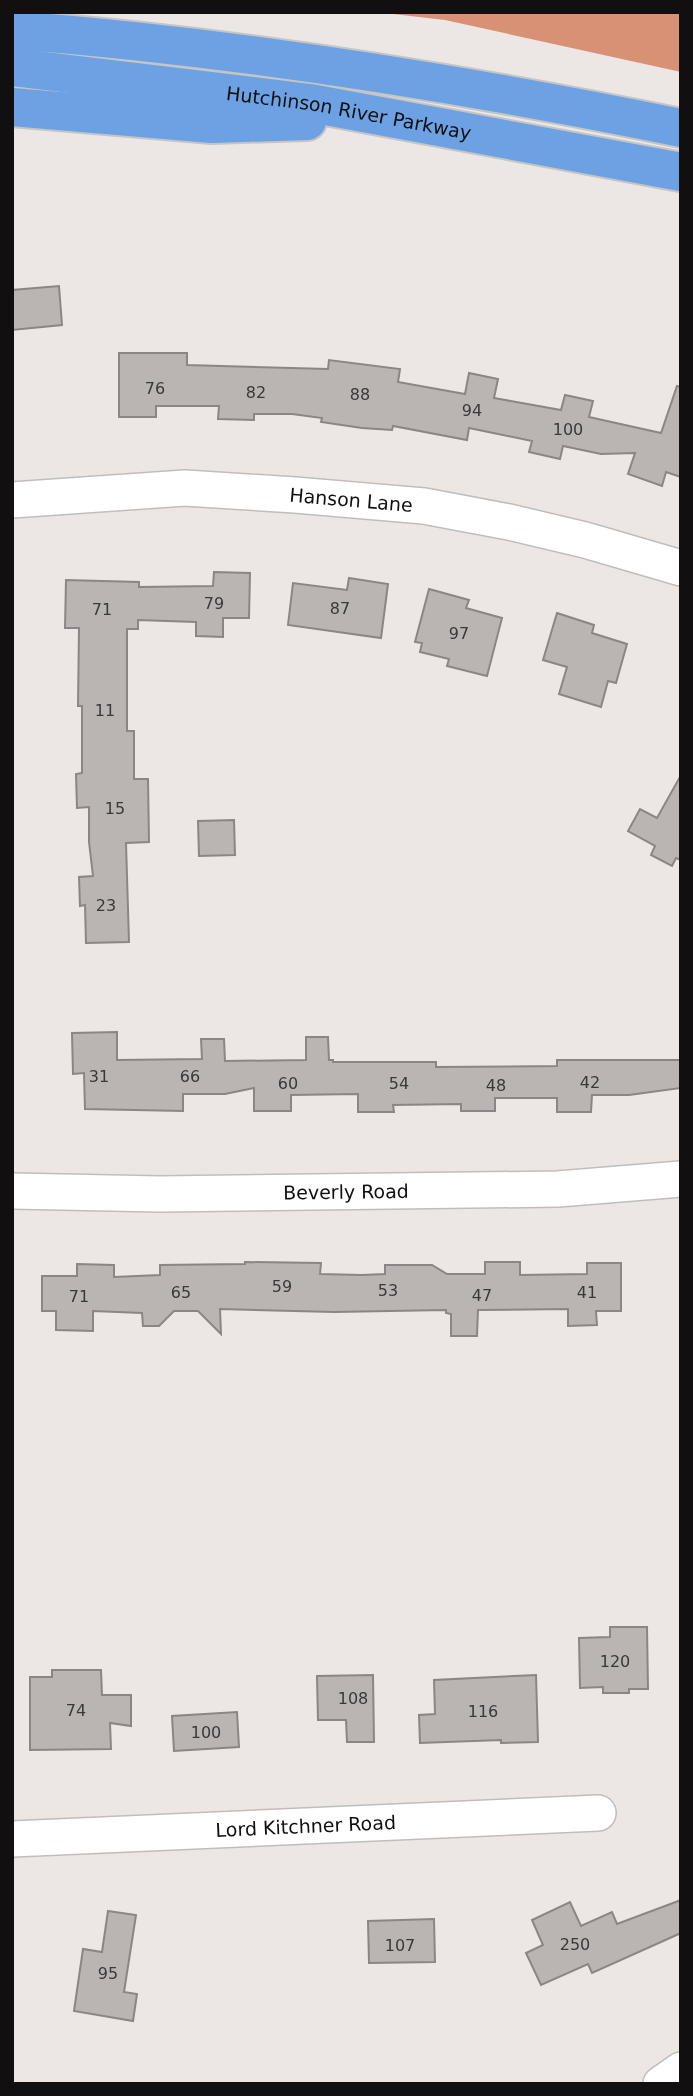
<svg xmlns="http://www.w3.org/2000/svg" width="693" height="2096" font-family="'DejaVu Sans',sans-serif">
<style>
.forest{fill:#d99176}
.building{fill:#bab5b3;stroke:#8b8685;stroke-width:2}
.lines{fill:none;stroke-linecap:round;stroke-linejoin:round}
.street-casing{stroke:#c2bdbb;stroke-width:38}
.highway-casing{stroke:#c6c5c5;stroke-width:42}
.street{stroke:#fff;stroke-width:35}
.highway{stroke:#6ca1e3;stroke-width:38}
.labels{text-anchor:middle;stroke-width:6;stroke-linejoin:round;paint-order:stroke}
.number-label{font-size:16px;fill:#3b3838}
.street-label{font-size:19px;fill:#110f0f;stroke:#ece7e5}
</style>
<rect width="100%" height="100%" fill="#ece7e5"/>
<!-- forest -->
<path class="forest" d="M376,12H681V72L445,20Z"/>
<!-- building -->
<g class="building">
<path d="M59,286L62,325L12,330V290Z"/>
<path d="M119,353H187V365L328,369L329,360L400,369L398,382L465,394L469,373L498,379L494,398L561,410L565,395L593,401L589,417L661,433L677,386L681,387V477L666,472L662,486L628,474L635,453L601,454L563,446L560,459L529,452L532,441L469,428L467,440L393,426L392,430L362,428L321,422L322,418L292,414H254V420L218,419L219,406H156V417H119Z"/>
<path d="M214,572L250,573L249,618H223V637L196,636V622L138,620V629H127V731H134V779H148L149,842L126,843L129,942L86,943L85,905L80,906L79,877L93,876L89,842V807L77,808L76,774L82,773V706H78L79,628H65L66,580L139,582V587L213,586Z"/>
<path d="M349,578L388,584L381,638L288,625L293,583L347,590Z"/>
<path d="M429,589L469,600L466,608L502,618L487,676L447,666L449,659L420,652L422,643L415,642Z"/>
<path d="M557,613L594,625L592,633L627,644L616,683L608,681L601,707L559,694L567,667L543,660Z"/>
<path d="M681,775V860L676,858L672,866L651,855L655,846L628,831L640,809L657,818Z"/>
<path d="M234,820L235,855L199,856L198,821Z"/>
<path d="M117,1032V1060L202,1059L201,1039H224L225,1061L306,1060V1037H328L329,1060H333V1062H436V1067L557,1066V1060H681V1088L629,1095H592L591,1112H557V1098H495V1111H461V1104L393,1105L394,1112H358V1094L291,1095V1111H254V1088L225,1094H183V1111L85,1109L84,1073L73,1074L72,1033Z"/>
<path d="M245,1262L321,1263L320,1274L362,1275L385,1274V1265H432L447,1274H485V1262H520V1275L587,1274V1263H621V1311H596L597,1325L568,1326V1309L478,1310L477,1336H451V1314L446,1313V1310L334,1312L220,1309L221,1334L198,1311H174L159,1326H143L142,1313L93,1311V1331L56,1330V1311H42V1276H77V1264L114,1265V1277L160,1275V1265L245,1264Z"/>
<path d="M610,1627H647L648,1689H629V1693H603V1687L580,1688L579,1638L610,1637Z"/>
<path d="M52,1670H101L102,1695H131V1726L110,1723L111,1749L30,1750V1677H52Z"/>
<path d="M373,1675L374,1742H347L346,1720H318L317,1676Z"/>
<path d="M536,1675L538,1742L501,1743V1740L420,1743L419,1715L435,1714L434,1680Z"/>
<path d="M237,1712L239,1747L174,1751L172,1716Z"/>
<path d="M681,1900V1933L592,1973L588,1964L541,1985L526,1953L543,1945L532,1920L570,1902L581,1926L612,1912L617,1924Z"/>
<path d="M108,1911L136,1915L124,1992L137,1994L133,2021L74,2011L83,1949L102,1952Z"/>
<path d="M434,1919L435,1962L369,1963L368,1921Z"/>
</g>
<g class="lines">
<defs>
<g id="street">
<path id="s1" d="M12,500L185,488L295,495L424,506L509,522L585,540L681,568"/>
<path id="s2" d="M12,1191L160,1194L558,1189L681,1179"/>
<path id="s3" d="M12,1839L598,1813"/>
<path d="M661,2084L681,2070"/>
</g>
<g id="highway">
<path d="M12,30C237,47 460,83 681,128"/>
<path id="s4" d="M12,67L310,103L681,172"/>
<path d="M12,107L212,124L307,121"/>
</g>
</defs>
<!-- street casing -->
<use href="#street" class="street-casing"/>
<!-- highway casing -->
<use href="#highway" class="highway-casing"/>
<!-- street -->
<use href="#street" class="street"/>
<!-- highway -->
<use href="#highway" class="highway"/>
</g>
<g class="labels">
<!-- number labels -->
<g class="number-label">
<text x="155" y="394">76</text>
<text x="256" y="398">82</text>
<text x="360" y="400">88</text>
<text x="472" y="416">94</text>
<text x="568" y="435">100</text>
<text x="214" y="609">79</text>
<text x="340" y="614">87</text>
<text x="102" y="615">71</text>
<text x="459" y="639">97</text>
<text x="105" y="716">11</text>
<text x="115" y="814">15</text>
<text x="106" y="911">23</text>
<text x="99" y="1082">31</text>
<text x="190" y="1082">66</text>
<text x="590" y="1088">42</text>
<text x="288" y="1089">60</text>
<text x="399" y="1089">54</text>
<text x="496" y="1091">48</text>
<text x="282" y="1292">59</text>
<text x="388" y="1296">53</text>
<text x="181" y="1298">65</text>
<text x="587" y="1298">41</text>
<text x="482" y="1301">47</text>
<text x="79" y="1302">71</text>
<text x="615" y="1667">120</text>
<text x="353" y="1704">108</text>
<text x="76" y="1716">74</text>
<text x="483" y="1717">116</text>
<text x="206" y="1738">100</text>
<text x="575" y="1950">250</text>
<text x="400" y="1951">107</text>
<text x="108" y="1979">95</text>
</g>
<!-- street labels -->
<g class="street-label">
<text dy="7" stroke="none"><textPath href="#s4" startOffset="340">Hutchinson River Parkway</textPath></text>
<text dy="7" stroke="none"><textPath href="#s1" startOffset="340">Hanson Lane</textPath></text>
<text dy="7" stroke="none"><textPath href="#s2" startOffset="334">Beverly Road</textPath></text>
<text dy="7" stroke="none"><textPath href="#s3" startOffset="294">Lord Kitchner Road</textPath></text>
</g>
</g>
<!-- border -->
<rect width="693" height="2096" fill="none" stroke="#110f0f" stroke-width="28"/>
</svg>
